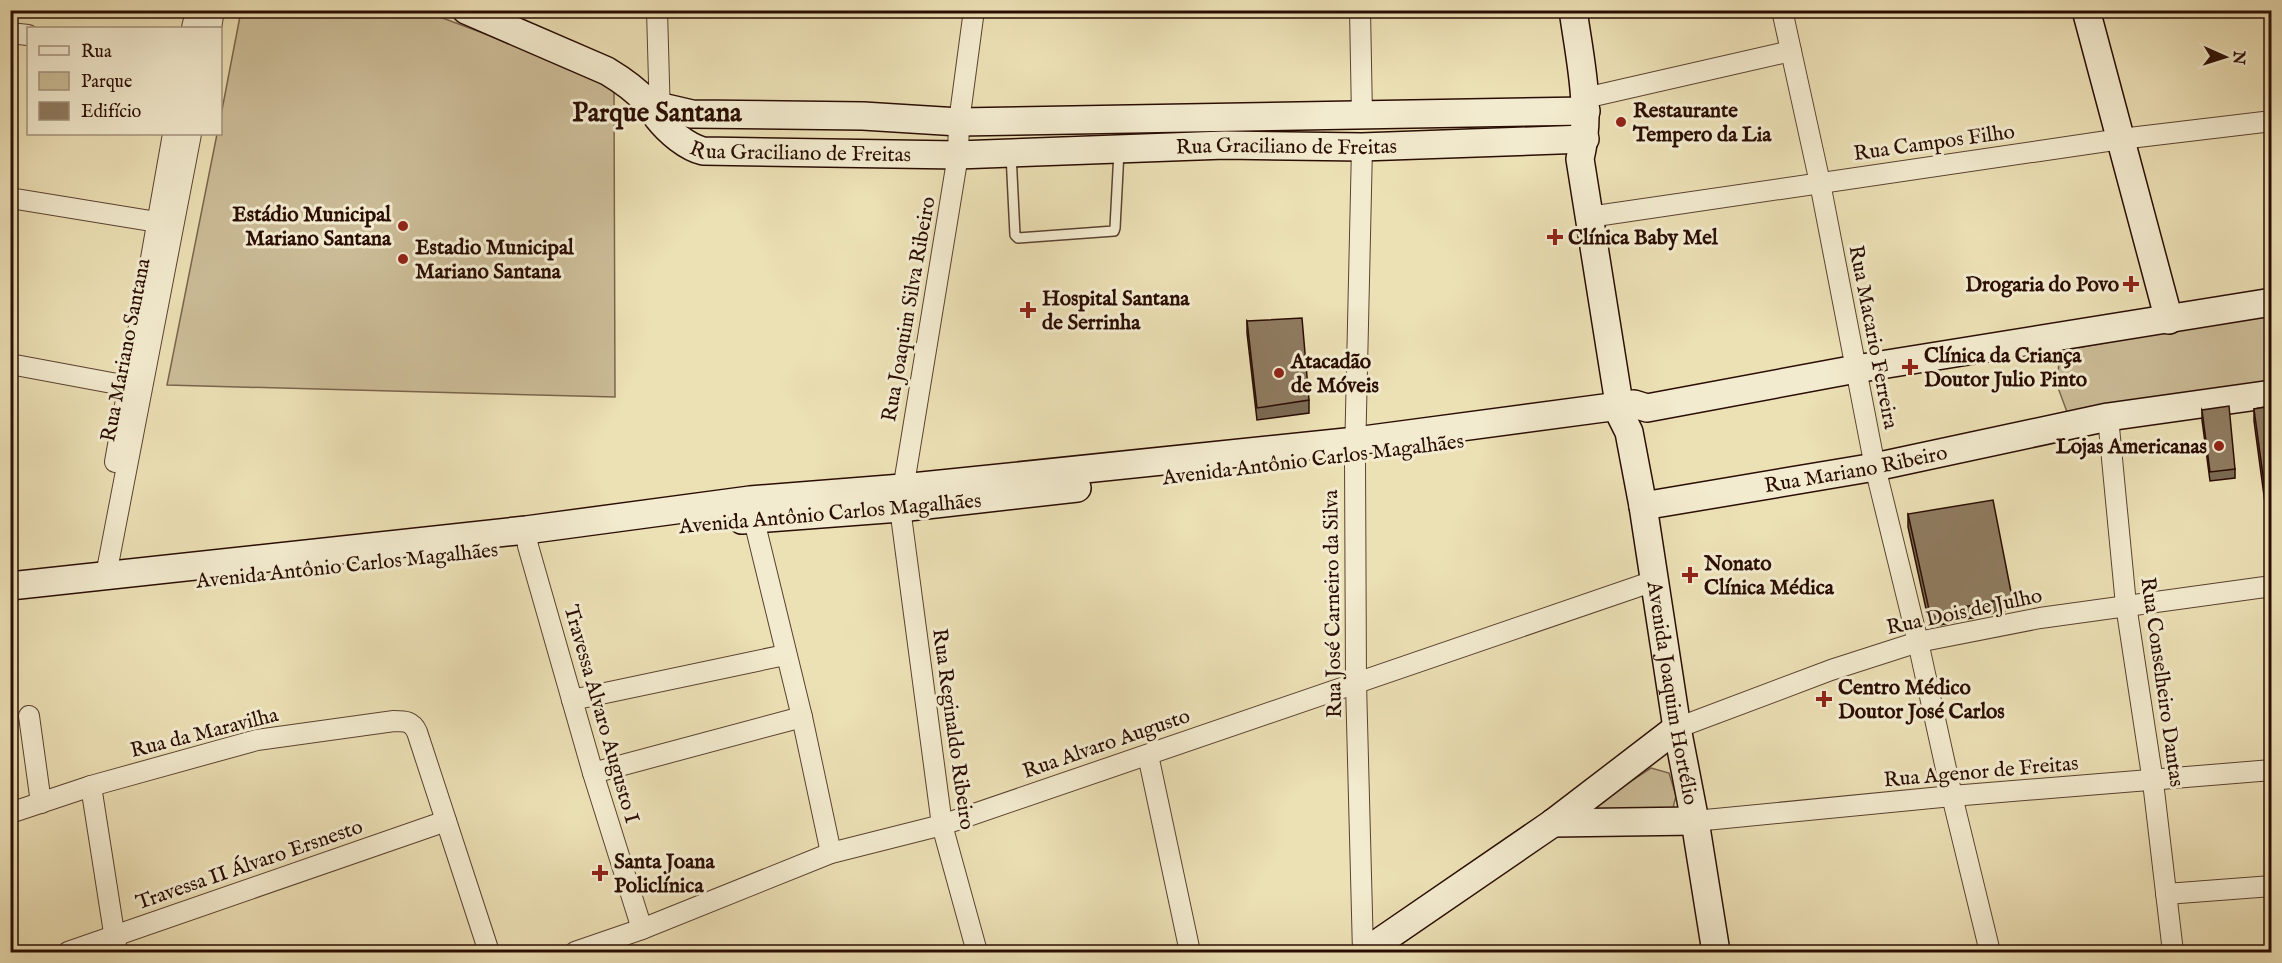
<svg xmlns="http://www.w3.org/2000/svg" width="2282" height="963" font-family="'IM FELL English',serif">
<style>
.green{fill:#cbbc97;stroke:#7a644d;stroke-width:1.5}
.lines{fill:none;stroke-linecap:round;stroke-linejoin:round}
.lane-casing{stroke:#5a4230;stroke-width:12}
.street-casing{stroke:#5a4230;stroke-width:22}
.secondary-casing{stroke:#2a0d03;stroke-width:30}
.lane{stroke:#f3ebcf;stroke-width:9}
.street{stroke:#f3ebcf;stroke-width:20}
.secondary{stroke:#f3ebcf;stroke-width:27}
.wall{fill:#7b6a53;stroke:#2a0d03;stroke-width:1.5}
.shaded-wall{fill:#645643;stroke:#2a0d03;stroke-width:1.5}
.building{fill:#8f7b60;stroke:#2a0d03;stroke-width:1.5}
.poi-dot{fill:#8f2418;stroke:#f3ebcf;stroke-width:2}
.labels{text-anchor:middle;stroke-width:6;stroke-linejoin:round;paint-order:stroke}
.poi-label{font-size:21px;font-weight:bold;fill:#2a0d03;stroke:#f3ebcf;text-anchor:start}
.street-label{font-size:21px;fill:#2a0d03;stroke:#f3ebcf}
.district-label{font-size:27px;font-weight:bold;fill:#2a0d03;stroke:#f3ebcf}
</style>
<rect width="100%" height="100%" fill="#ece0b5"/>
<filter id="stains"><feTurbulence type="fractalNoise" baseFrequency=".00333" numOctaves="4"/><feColorMatrix values="0 0 0 0 .2 0 0 0 0 .09 0 0 0 0 .02 0 0 0 .5 -.17"/></filter>
<radialGradient id="worn" r=".72"><stop offset=".6" stop-color="#630" stop-opacity="0"/><stop offset="1" stop-color="#630" stop-opacity=".3"/></radialGradient>
<!-- green -->
<g class="green">
<path d="M241,11H424L603,78L614,92L615,397L167,385L217,134H220L221,115Z"/>
<path d="M2271,313V385L2067,412L2057,385L2060,351Z"/>
<path d="M1651,768L1669,773L1676,796L1673,808L1579,815Z"/>
</g>
<g class="lines">
<defs>
<path id="lane" d="M1011,154L1015,235L1018,238L1114,231L1115,228L1119,151"/>
<g id="street">
<path d="M657,10L660,118"/>
<path d="M974,10L959,122L958,155L900,508L942,825L977,952"/>
<path d="M1360,10L1362,116"/>
<path d="M1782,10L1820,183L1875,467L1918,642L1952,796L1990,952"/>
<path d="M192,28L196,10"/>
<path d="M211,28L214,10"/>
<path d="M10,33L28,35"/>
<path d="M1585,98L1791,51"/>
<path d="M1362,147L1355,457L1356,683L1363,952"/>
<path d="M10,198L157,222"/>
<path d="M1589,217L2121,139L2272,121"/>
<path d="M10,364L128,386"/>
<path d="M2108,417L2126,605L2153,782L2173,952"/>
<path d="M115,462L173,134"/>
<path d="M751,508L802,717L831,853"/>
<path d="M526,530L528,546L593,773L642,929"/>
<path d="M106,575L191,134"/>
<path d="M572,700L785,655"/>
<path d="M29,716L41,803"/>
<path d="M1677,728L1831,670L1918,642L2040,618L2272,586"/>
<path d="M1148,755L1190,952"/>
<path d="M593,773L802,717"/>
<path d="M91,786L117,952"/>
<path d="M10,813L91,786L257,740L394,721C405,721 412,721 417,732L489,952"/>
<path d="M1695,821L1952,796L2272,770"/>
<path d="M2166,894L2272,886"/>
<path d="M68,952L446,821"/>
<path d="M575,952L642,929L831,853L942,825L1654,581"/>
</g>
<g id="secondary">
<path id="s1" d="M466,10L607,71C622,80 636,90 648,103C652,107 655,113 658,118C669,132 687,147 703,151L958,155L1225,145L1362,147L1585,139"/>
<path id="s2" d="M1573,10C1580,60 1592,109 1580,159L1621,416L1629,432L1643,506L1677,728L1695,821L1716,952"/>
<path d="M2086,10L2169,320"/>
<path d="M649,104L692,114L863,116L959,122L1586,111"/>
<path id="s3" d="M1643,506L1875,467L2108,417L2272,394"/>
<path d="M742,520L900,508L1077,488"/>
<path d="M10,586L526,530L750,500L902,488L1356,441L1634,404L1647,408L1856,369L2272,302"/>
<path d="M1553,823L1695,821"/>
<path d="M1365,952L1553,823L1677,728"/>
</g>
</defs>
<!-- lane casing -->
<use href="#lane" class="lane-casing"/>
<!-- street casing -->
<use href="#street" class="street-casing"/>
<!-- secondary casing -->
<use href="#secondary" class="secondary-casing"/>
<!-- lane -->
<use href="#lane" class="lane"/>
<!-- street -->
<use href="#street" class="street"/>
<!-- secondary -->
<use href="#secondary" class="secondary"/>
</g>
<!-- wall -->
<g class="wall">
<path d="M1247,321L1309,400V413L1257,420L1247,333Z"/>
<path d="M2271,406V548L2254,421V409Z"/>
<path d="M2202,410L2235,469V478L2210,481L2202,420Z"/>
<path d="M1908,514L2012,609L1930,627L1908,527Z"/>
</g>
<!-- shaded-wall -->
<path class="shaded-wall" d="M2012,597V609L1930,627V614Z"/>
<!-- building -->
<g class="building">
<path d="M1302,318L1309,400L1257,408L1247,321Z"/>
<path d="M2229,406L2235,469L2210,472L2202,410Z"/>
<path d="M2271,406V535L2254,409Z"/>
<path d="M1993,500L2012,597L1930,614L1908,514Z"/>
</g>
<!-- markers -->
<g class="poi-dot">
<circle cx="1621" cy="122" r="6"/>
<circle cx="403" cy="226" r="6"/>
<path d="M1552 228h6v6h6v6h-6v6h-6v-6h-6v-6h6z"/>
<circle cx="403" cy="259" r="6"/>
<path d="M2128 275h6v6h6v6h-6v6h-6v-6h-6v-6h6z"/>
<path d="M1025 301h6v6h6v6h-6v6h-6v-6h-6v-6h6z"/>
<path d="M1907 358h6v6h6v6h-6v6h-6v-6h-6v-6h6z"/>
<circle cx="1279" cy="373" r="6"/>
<circle cx="2219" cy="446" r="6"/>
<path d="M1687 566h6v6h6v6h-6v6h-6v-6h-6v-6h6z"/>
<path d="M1821 690h6v6h6v6h-6v6h-6v-6h-6v-6h6z"/>
<path d="M597 864h6v6h6v6h-6v6h-6v-6h-6v-6h6z"/>
</g>
<g class="labels">
<!-- poi labels -->
<g class="poi-label">
<text x="1633" y="117">Restaurante<tspan x="1633" dy="24">Tempero da Lia</tspan></text>
<text x="391" y="221" text-anchor="end">Estádio Municipal<tspan x="391" dy="24">Mariano Santana</tspan></text>
<text x="1568" y="244">Clínica Baby Mel</text>
<text x="415" y="254">Estadio Municipal<tspan x="415" dy="24">Mariano Santana</tspan></text>
<text x="2119" y="291" text-anchor="end">Drogaria do Povo</text>
<text x="1042" y="305">Hospital Santana<tspan x="1042" dy="24">de Serrinha</tspan></text>
<text x="1924" y="362">Clínica da Criança<tspan x="1924" dy="24">Doutor Julio Pinto</tspan></text>
<text x="1291" y="368">Atacadão<tspan x="1291" dy="24">de Móveis</tspan></text>
<text x="2207" y="453" text-anchor="end">Lojas Americanas</text>
<text x="1704" y="570">Nonato<tspan x="1704" dy="24">Clínica Médica</tspan></text>
<text x="1838" y="694">Centro Médico<tspan x="1838" dy="24">Doutor José Carlos</tspan></text>
<text x="614" y="868">Santa Joana<tspan x="614" dy="24">Policlínica</tspan></text>
</g>
<!-- street labels -->
<g class="street-label">
<text transform="translate(1934 142) rotate(-8)" y="7">Rua Campos Filho</text>
<text dy="7" stroke="none"><textPath href="#s1" startOffset="864">Rua Graciliano de Freitas</textPath></text>
<text dy="7" stroke="none"><textPath href="#s1" startOffset="378">Rua Graciliano de Freitas</textPath></text>
<text transform="translate(908 309) rotate(-80)" y="7">Rua Joaquim Silva Ribeiro</text>
<text transform="translate(1874 337) rotate(79)" y="7">Rua Macario Ferreira</text>
<text transform="translate(125 350) rotate(-79)" y="7">Rua Mariano Santana</text>
<text transform="translate(1313 459) rotate(-7)" y="7">Avenida Antônio Carlos Magalhães</text>
<text dy="7" stroke="none"><textPath href="#s3" startOffset="216">Rua Mariano Ribeiro</textPath></text>
<text transform="translate(830 513) rotate(-5)" y="7">Avenida Antônio Carlos Magalhães</text>
<text transform="translate(347 565) rotate(-6)" y="7">Avenida Antônio Carlos Magalhães</text>
<text transform="translate(1332 604) rotate(-91)" y="7">Rua José Carneiro da Silva</text>
<text transform="translate(1964 611) rotate(-12)" y="7">Rua Dois de Julho</text>
<text transform="translate(2163 682) rotate(82)" y="7">Rua Conselheiro Dantas</text>
<text dy="7" stroke="none"><textPath href="#s2" startOffset="693">Avenida Joaquim Hortélio</textPath></text>
<text transform="translate(602 714) rotate(74)" y="7">Travessa Alvaro Augusto I</text>
<text transform="translate(954 729) rotate(82)" y="7">Rua Reginaldo Ribeiro</text>
<text transform="translate(204 732) rotate(-14)" y="7">Rua da Maravilha</text>
<text transform="translate(1106 743) rotate(-19)" y="7">Rua Alvaro Augusto</text>
<text transform="translate(1981 771) rotate(-5)" y="7">Rua Agenor de Freitas</text>
<text transform="translate(249 864) rotate(-19)" y="7">Travessa II Álvaro Ersnesto</text>
</g>
<!-- district labels -->
<g class="district-label">
<text x="657" y="121">Parque Santana</text>
</g>
</g>
<!-- margin -->
<rect width="2282" height="963" fill="none" stroke="#ece0b5" stroke-width="36"/>
<rect x="12" y="12" width="2258" height="939" fill="none" stroke="#2a0d03" stroke-width="3"/>
<rect x="18" y="18" width="2246" height="927" fill="none" stroke="#2a0d03" stroke-width="1.5"/>
<!-- legend -->
<rect x="27" y="27" width="195" height="108" fill="#f3ebcf" stroke="#a3927d" stroke-width="1.5"/>
<rect x="39" y="46" width="30" height="9" fill="#f3ebcf" stroke="#a3927d" stroke-width="1.5"/>
<text x="81" y="57" font-size="18" fill="#2a0d03">Rua</text>
<rect x="39" y="72" width="30" height="18" fill="#cbbc97" stroke="#a3927d" stroke-width="1.5"/>
<text x="81" y="87" font-size="18" fill="#2a0d03">Parque</text>
<rect x="39" y="102" width="30" height="18" fill="#8f7b60" stroke="#a3927d" stroke-width="1.5"/>
<text x="81" y="117" font-size="18" fill="#2a0d03">Edifício</text>
<!-- north arrow -->
<g transform="translate(2225 57) rotate(93)" stroke="#f3ebcf" stroke-width="4.5" paint-order="stroke">
<path d="M0-4.5L10 22L0 15L-10 22Z" fill="#2a0d03"/>
<text y="-9" font-size="16" font-weight="bold" text-anchor="middle" fill="#2a0d03">N</text>
</g>
<rect width="100%" height="100%" filter="url(#stains)"/>
<rect width="100%" height="100%" fill="url(#worn)"/>
</svg>
